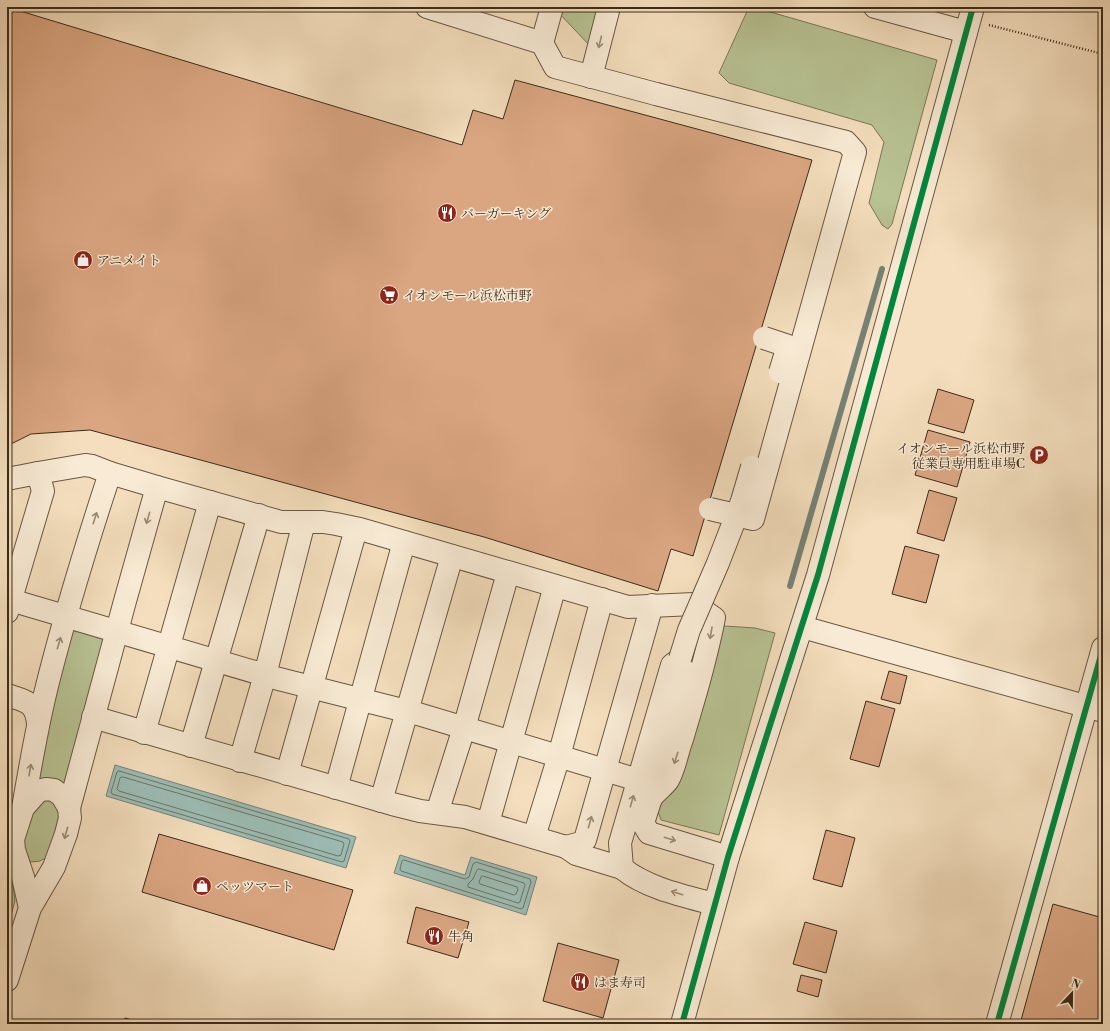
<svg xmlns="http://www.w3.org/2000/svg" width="1110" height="1031" font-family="'Libre Bodoni','Noto Serif JP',serif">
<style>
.green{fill:#b8c293;stroke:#7a7756}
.water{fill:#9cbcb4;stroke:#758276}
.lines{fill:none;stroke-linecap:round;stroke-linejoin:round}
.shore{stroke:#6c7466;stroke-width:1}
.stream{stroke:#758276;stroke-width:6}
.building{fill:#daa682;stroke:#3b2c19}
.minor-casing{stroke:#695842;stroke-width:24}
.path{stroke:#3b2c19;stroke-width:2.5;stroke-dasharray:1 2;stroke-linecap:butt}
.minor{stroke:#f8ead4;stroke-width:22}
.minor-bridge-casing{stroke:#695842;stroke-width:24;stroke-linecap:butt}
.minor-bridge{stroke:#f8ead4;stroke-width:22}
.cycleway-casing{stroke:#f8ead4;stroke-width:8}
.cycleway{stroke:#00873e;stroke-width:6}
.oneway{stroke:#9a8b76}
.labels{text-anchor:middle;stroke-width:3;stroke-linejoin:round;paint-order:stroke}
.poi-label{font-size:13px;fill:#3b2c19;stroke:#f8ead4;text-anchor:start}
</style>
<rect width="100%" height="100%" fill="#f4debd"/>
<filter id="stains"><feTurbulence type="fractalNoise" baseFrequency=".005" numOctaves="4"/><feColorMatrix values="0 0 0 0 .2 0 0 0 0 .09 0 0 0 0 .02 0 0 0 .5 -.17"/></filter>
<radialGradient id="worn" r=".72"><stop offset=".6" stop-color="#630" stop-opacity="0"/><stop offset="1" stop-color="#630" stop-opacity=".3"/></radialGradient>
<!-- green -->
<g class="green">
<path d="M560,7H602L590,46L558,12Z"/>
<path d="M749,7H753L937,60L892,224L888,229L882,225L869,203L884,142L872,125L729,83L719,73Z"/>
<path d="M725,626L755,628L775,633L719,835L661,820L656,806L720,629Z"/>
<path d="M78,629L101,636L104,643L72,789L32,780L72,631Z"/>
<path d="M45,795L63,812L53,854L40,861L31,862L24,854L21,839L29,805Z"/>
<path d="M7,863L11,870L15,901L7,929Z"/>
</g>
<!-- water -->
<g class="water">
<path d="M115,765L356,837L346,868L106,796Z"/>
<path d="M400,855L465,875L471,857L537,877L526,915L394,873Z"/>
</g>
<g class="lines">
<!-- shore -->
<g class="shore">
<path d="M119,771L349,839L350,841L344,861L342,862L112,794L111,792L117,772Z"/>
<path d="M123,777L343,842L344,844L341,855L338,856L119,791L117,789L120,778Z"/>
<path d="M404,860L465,879L469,877L473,864L476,862L530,879L531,882L523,908L521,909L401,871L400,869L402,861Z"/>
<path d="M479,869L524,883L525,885L520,902L518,903L468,887V884L473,879L477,870Z"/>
<path d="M483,876L517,887L518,889L516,894L514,895L480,884L479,882L481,877Z"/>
</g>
<!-- stream -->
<path class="stream" d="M790,586L882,269"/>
</g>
<!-- building -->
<g class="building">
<path d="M7,7L462,145L473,110L503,119L515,80L812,160L693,556L671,549L658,591L484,537L90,430L31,434L7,446Z"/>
<path d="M938,389L974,400L964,433L928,423Z"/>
<path d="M928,430L970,442L957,487L915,475Z"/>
<path d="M929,490L957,498L944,541L917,533Z"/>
<path d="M905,546L939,555L926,603L892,594Z"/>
<path d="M889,671L907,676L900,704L881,699Z"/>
<path d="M866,701L895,709L879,767L850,759Z"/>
<path d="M826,830L855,838L842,887L813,879Z"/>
<path d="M159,834L353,890L334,950L142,892Z"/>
<path d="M1053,904L1103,918V1024H1020Z"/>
<path d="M416,907L469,922L458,958L407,943Z"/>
<path d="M805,922L837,931L826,973L793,964Z"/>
<path d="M558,943L619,960L603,1018L543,1001Z"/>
<path d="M801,975L822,980L818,997L797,991Z"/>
<path d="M125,1018L147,1024H123Z"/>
</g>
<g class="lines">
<defs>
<g id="minor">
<path d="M427,7L542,43L555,67L656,94"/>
<path d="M875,7L966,32"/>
<path d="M542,43L552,7"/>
<path d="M591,77L609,7"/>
<path d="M38,473L85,465L92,466L110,473"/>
<path d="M7,479L38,473L43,491L7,612"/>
<path d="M157,487L281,522H323L336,524L360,529L628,607L694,604L714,618C706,659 694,699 682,739C677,752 675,768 668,780C664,786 656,791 651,798"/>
<path d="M7,599L275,678L418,714L638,780"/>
<path d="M802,627L1103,711"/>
<path d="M7,695C26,701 36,702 38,724"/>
<path d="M93,717L392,804L420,811L465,817L566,847L576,854L622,868"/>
<path d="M144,733L210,502"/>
<path d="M191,746L259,515"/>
<path d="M240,761L265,675L304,522"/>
<path d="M287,774L356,529"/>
<path d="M336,788L404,542"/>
<path d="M381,801L452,556"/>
<path d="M23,808C30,767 37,726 47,686C65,614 87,543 110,473L157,487L125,601L69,808"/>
<path d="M437,813L464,728L508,573"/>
<path d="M488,823L555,586"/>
<path d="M534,837L559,756L602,599"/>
<path d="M566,847L581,843L585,840L652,605"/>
<path d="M714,904C684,896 646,888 622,868L620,843L672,665L680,659L683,673L650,784L651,798L643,823L649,833L728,857"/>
<path d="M7,980L30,908L54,867L66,834L70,818L69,808L62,796L54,790L46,789L38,791L23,808L13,839L14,850L23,877L30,908"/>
<path d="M682,1024L728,857L818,575L973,7"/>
<path d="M997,1024L1103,648"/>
</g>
</defs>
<!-- minor casing -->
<use href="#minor" class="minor-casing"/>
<!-- path -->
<path class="path" d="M989,25L1103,54"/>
<!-- minor -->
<use href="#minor" class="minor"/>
<defs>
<g id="minor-bridge">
<path d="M656,94L846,142L855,152L753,519L710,509"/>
<path d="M764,338L788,346L780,372"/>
<path d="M680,659L689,630L718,563L742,501L752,467"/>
</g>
</defs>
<!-- minor-bridge casing -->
<use href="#minor-bridge" class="minor-bridge-casing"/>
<!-- minor-bridge -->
<use href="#minor-bridge" class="minor-bridge"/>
<defs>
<g id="cycleway">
<path d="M682,1024L728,857L818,575L973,7"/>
<path d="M997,1024L1103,648"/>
</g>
</defs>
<!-- cycleway casing -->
<use href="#cycleway" class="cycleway-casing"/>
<!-- cycleway -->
<use href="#cycleway" class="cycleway"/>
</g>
<!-- one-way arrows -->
<defs><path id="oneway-shaft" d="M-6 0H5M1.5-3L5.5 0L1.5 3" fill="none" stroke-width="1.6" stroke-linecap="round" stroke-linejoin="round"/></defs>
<g class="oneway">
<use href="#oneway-shaft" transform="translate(600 42) rotate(104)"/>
<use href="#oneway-shaft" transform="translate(95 518) rotate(-72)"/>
<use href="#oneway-shaft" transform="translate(148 518) rotate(106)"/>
<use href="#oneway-shaft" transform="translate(711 633) rotate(100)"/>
<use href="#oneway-shaft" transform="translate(59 643) rotate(-74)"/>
<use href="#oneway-shaft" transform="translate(676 758) rotate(108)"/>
<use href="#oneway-shaft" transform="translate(30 770) rotate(-80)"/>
<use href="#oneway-shaft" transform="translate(632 801) rotate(-74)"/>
<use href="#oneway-shaft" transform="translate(590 822) rotate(-74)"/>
<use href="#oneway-shaft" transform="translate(66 833) rotate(106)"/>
<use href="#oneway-shaft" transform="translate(670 839) rotate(17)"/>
<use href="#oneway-shaft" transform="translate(677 893) rotate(-162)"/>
</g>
<!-- icons -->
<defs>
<symbol id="restaurant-disc" viewBox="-11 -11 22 22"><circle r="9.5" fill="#8f2418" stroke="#f8ead4"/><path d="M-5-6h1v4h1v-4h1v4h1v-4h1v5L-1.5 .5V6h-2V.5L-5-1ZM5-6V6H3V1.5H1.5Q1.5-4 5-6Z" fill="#fff"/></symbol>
<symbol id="shop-disc" viewBox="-11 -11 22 22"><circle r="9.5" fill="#8f2418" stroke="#f8ead4"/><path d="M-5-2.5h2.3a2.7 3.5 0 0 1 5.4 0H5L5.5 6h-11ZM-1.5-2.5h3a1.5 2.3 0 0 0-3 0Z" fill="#fff"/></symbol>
<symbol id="supermarket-disc" viewBox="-11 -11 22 22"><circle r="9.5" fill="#8f2418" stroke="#f8ead4"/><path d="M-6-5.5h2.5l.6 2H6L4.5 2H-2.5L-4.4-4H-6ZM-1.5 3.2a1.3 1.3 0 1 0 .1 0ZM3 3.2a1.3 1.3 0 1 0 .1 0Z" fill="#fff"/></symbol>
<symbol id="parking-disc" viewBox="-11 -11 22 22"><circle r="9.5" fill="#8f2418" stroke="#f8ead4"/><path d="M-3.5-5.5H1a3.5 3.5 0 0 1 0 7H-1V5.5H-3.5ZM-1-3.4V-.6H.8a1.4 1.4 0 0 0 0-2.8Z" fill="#fff"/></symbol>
</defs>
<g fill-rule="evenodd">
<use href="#restaurant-disc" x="436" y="202" width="22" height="22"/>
<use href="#shop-disc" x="72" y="249" width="22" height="22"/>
<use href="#supermarket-disc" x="378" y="284" width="22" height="22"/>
<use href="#parking-disc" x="1028" y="444" width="22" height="22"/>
<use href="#shop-disc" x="191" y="875" width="22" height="22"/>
<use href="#restaurant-disc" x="423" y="925" width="22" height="22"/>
<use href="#restaurant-disc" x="569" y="971" width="22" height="22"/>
</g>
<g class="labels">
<!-- poi labels -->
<g class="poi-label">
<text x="461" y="218">バーガーキング</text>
<text x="97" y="265">アニメイト</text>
<text x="403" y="300">イオンモール浜松市野</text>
<text x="1025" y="453" text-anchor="end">イオンモール浜松市野<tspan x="1025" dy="15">従業員専用駐車場C</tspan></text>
<text x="216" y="891">ペッツマート</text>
<text x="448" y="941">牛角</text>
<text x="594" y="987">はま寿司</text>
</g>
</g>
<!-- margin -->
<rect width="1110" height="1031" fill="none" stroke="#f4debd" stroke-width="24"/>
<rect x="8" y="8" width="1094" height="1015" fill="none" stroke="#3b2c19" stroke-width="2"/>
<rect x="12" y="12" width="1086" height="1007" fill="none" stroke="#3b2c19"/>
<!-- north arrow -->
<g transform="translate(1072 993) rotate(22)" stroke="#f8ead4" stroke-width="3" paint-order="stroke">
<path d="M0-3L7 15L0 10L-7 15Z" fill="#3b2c19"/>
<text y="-6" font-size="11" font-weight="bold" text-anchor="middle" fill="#3b2c19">N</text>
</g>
<rect width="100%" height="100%" filter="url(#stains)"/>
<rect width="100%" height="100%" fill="url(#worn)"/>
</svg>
